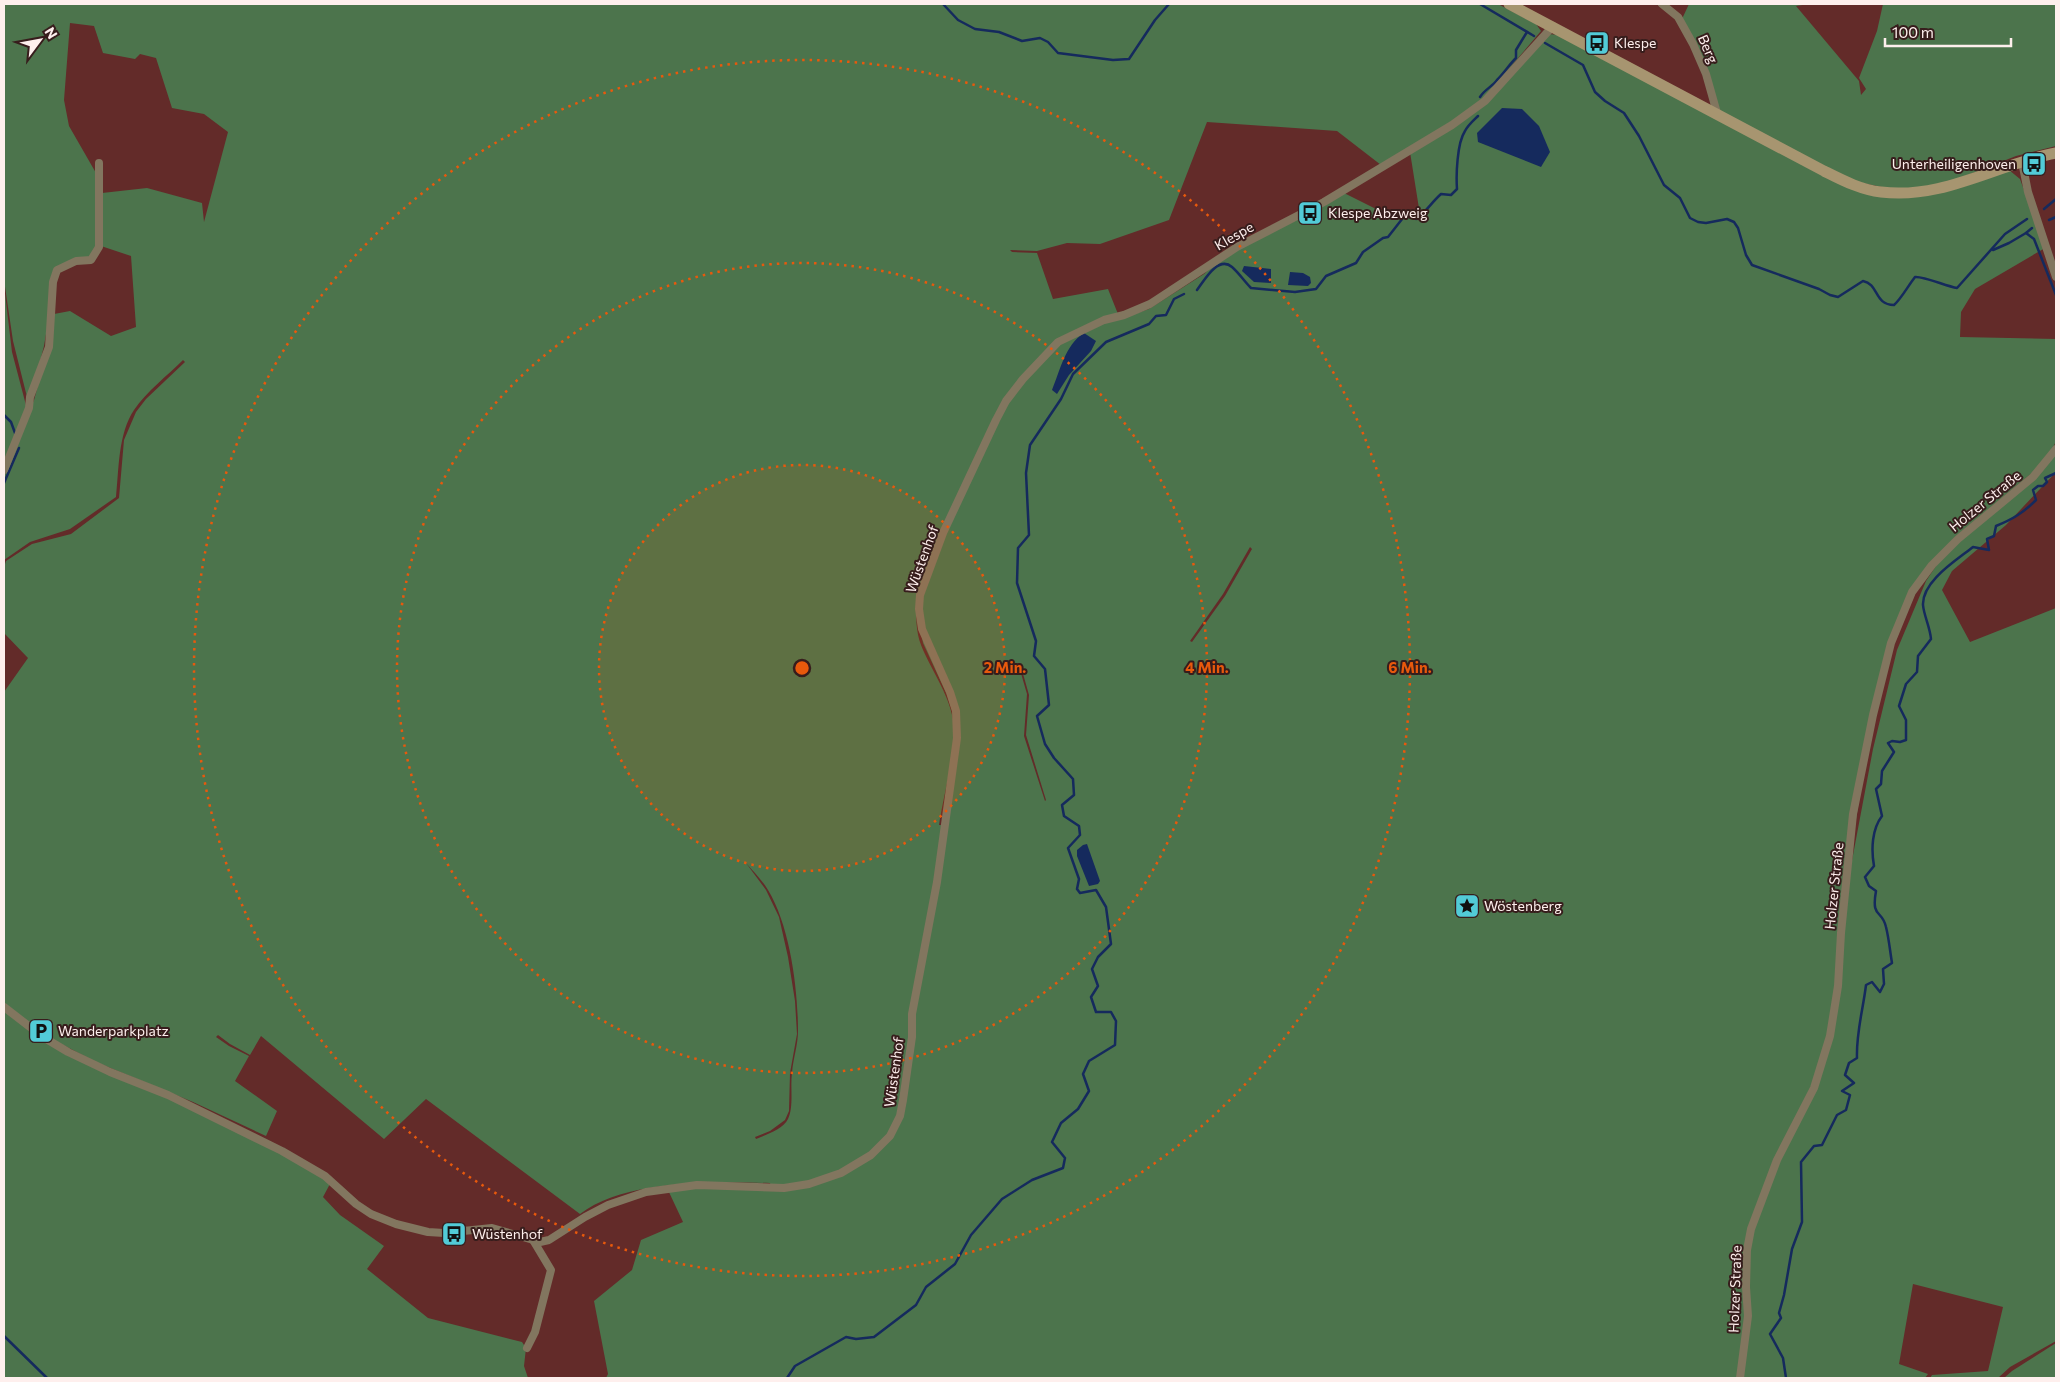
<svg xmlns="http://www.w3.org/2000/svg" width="2060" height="1382" font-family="Commissioner,sans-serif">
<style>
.green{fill:#4c744c;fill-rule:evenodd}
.water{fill:#152a5d}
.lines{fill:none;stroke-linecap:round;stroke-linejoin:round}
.stream{stroke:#152a5d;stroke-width:2.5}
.minor{stroke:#82765f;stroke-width:8}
.secondary{stroke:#a79570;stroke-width:11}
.ring{fill:none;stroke:#e8590c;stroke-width:2.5;stroke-dasharray:2.5 5}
.labels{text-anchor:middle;stroke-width:4;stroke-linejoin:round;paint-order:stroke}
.poi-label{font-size:14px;fill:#feefed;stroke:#371d1c;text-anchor:start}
.street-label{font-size:14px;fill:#feefed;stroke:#371d1c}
.centre{fill:#e8590c;stroke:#371d1c;stroke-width:2.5}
.ring-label{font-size:15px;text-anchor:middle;font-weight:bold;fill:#e8590c;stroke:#371d1c;stroke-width:4;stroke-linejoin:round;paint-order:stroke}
</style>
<rect width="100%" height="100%" fill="#632b29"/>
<!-- green -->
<g class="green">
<path d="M4,4H1498L1536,24L1541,31L1485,97L1465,114L1381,165L1337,131L1207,122L1169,220L1100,244L1067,243L1037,251L1010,250L1012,252L1037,253L1053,299L1108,289L1120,319L1149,309L1204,274L1227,252L1342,192L1374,208L1421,221L1410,152L1466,118L1549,34L1558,35L1876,195L2009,170L2020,179L2045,248L1975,289L1961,312L1960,337L2056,339V441L2052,450L2038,468L1955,537L1922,578L1892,647L1868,744L1848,870L1850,871L1873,749L1897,650L1926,581L1942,557L2056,451V472L2006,525L1952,571L1942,590L1970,642L2056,608V1341L2010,1367L1998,1378H1930L1932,1375L1988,1371L2003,1307L1913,1284L1899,1364L1928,1374L1925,1378H606L608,1374L594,1301L632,1270L641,1240L683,1222L668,1190L712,1186L771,1187L770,1183C716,1182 625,1179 580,1214L426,1099L384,1139L261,1036L250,1055L230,1044L218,1035L216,1037L229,1046L249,1056L235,1081L277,1111L266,1136L193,1102L96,1062L42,1034L4,1005V692L28,658L4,633V567L6,561L32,544L71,534L119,498L124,440L136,412L146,399L185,362L183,360C167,376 147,391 134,410C118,434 119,469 116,497L70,529L30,542L4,560V474L34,400L46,357L54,314L70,311L111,336L136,327L131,256L101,246L102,193L147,188L202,203L204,222L228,132L204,114L172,108L156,58L140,54L135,59L103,53L94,26L70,23L64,100L69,126L96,173V246L89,258L57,268L44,346L29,405L13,341L4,280ZM1250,547L1252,549L1225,596L1192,642L1190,641L1223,594ZM916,603L923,643L947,695L955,719L956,744L942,825H939C943,796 958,746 953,719C948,692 931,670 921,645C916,632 916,617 916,603ZM1018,663H1020L1029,695L1026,735L1046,800L1045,801L1024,736L1027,694ZM746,863C753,871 762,880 768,890C790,926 798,989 798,1031C798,1045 793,1059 792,1073C790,1087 794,1106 788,1119C783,1129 766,1135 756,1139L755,1137L770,1131L785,1120L789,1111L790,1073L797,1034L795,1001L788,957L779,917L766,890Z"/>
<path d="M1689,4H1809L1796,6L1859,81L1861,95L1866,89L1859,78L1877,31L1883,4H2056V146L2016,156L1945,184L1896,190L1853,181L1718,112L1682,19Z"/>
<path d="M4,285L12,352L27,409L6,461L4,456Z"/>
<path d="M4,1008L42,1037L94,1064L192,1104L331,1182L323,1197L340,1215L384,1246L367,1269L428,1318L522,1342L526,1348L524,1366L528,1378H4Z"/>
<path d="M2056,1343V1378H2004L2012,1371Z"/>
</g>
<!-- water -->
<g class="water">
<path d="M1502,108L1522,109L1539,126L1550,152L1541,167L1478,142L1477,133Z"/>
<path d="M1244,266L1271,269V283L1254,282L1242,271Z"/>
<path d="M1290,272L1303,273L1310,277L1311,283L1308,286L1288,285Z"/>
<path d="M1084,333L1096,341L1091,351L1069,375L1057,394L1052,390C1060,371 1065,345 1084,333Z"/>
<path d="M1087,844L1100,881L1098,884L1089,886L1077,856V850L1083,845Z"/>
</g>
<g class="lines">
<!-- stream -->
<g class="stream">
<path d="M943,4L958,20L975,29L999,32L1022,41L1040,38L1048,42L1058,53L1113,60L1129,59L1155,20L1169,4"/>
<path d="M1480,4L1534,36"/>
<path d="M1545,43L1583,65L1595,92L1605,101L1624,113L1639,136L1664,185L1680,198L1690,218L1698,222L1706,223L1727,219L1734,222L1738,228L1746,255L1752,265L1819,289L1830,295L1838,297L1863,281C1879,284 1874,305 1894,305C1901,299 1908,286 1915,277C1923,276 1946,286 1957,288L2005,234L2027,219"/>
<path d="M1480,97C1485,89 1492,87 1497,80C1504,73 1509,65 1516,58V50L1527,32"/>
<path d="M2044,209L2056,199"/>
<path d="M2049,220L2056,217"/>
<path d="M2026,233L2032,228"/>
<path d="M1993,250L2009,243L2026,233L2034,239L2056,295"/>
<path d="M1197,290C1204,281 1218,255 1232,267C1239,273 1244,281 1251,288L1295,292L1316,289L1326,276L1356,263L1363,252L1383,238L1388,237L1406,214L1416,219C1426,212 1431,203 1441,194L1451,195L1457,189C1456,175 1457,143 1465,131C1468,125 1474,120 1478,116"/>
<path d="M4,415L11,422L15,433"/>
<path d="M4,483L19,448"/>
<path d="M4,1336L47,1378"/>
<path d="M787,1378L795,1366L846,1337L856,1339L874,1337L916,1305L926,1287L955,1264L971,1235L1002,1199L1032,1180L1063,1168L1065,1158L1052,1142L1061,1123L1078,1109L1089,1091L1083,1074L1089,1061L1115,1045L1116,1021L1111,1012H1096L1091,997L1098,986L1092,969L1098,957L1111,944L1106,907L1096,890L1080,893L1077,889L1079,879L1068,848L1080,835L1079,826L1064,816L1062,805L1074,795L1073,779L1054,758L1045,744L1037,716L1049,705L1045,669L1034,656L1036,641L1017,583L1018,548L1029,535L1026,473L1030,445L1061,399L1073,374L1106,342L1149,324L1156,316L1166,315L1174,299L1184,294"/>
<path d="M1786,1378L1783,1358L1770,1334L1781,1318L1779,1313L1784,1295L1792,1249L1802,1222L1801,1162L1814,1146L1822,1145L1837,1115L1846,1110L1850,1095L1842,1091L1854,1083L1845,1075L1849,1063L1857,1058C1856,1033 1863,1010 1866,985L1872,982L1880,992L1884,984L1883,969L1892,963C1890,951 1889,939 1886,927C1882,909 1871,919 1876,891L1869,886L1865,877L1874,866C1871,849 1872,829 1882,816L1876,789L1881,784L1882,771L1894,752L1888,743L1892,741L1900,742L1906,740V720L1899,706L1906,684L1917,672L1918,656L1931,639C1930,627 1924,616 1923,605C1922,581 1957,560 1973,547L1989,550L1987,539L1994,536L1996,526C2013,519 2023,513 2036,500L2033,490L2038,486H2043L2047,482L2045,478L2056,473"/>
</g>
<!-- minor -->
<g class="minor">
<path d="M1662,4L1678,17L1693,44L1706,74L1717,113"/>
<path d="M2022,162L2028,192L2056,277"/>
<path d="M4,470L29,408L30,397L49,347L53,282L57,270L76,261L91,260L99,247V163"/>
<path d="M4,1007L43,1037L68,1052L110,1072L168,1095L282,1151L325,1176L356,1204L371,1214L396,1224L428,1232L444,1233L492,1228L540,1242L549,1240L585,1217L608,1205L646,1192L697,1185L784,1188L809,1184L841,1173L871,1155L890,1136L900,1116L903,1100L912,1037V1014L937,882L957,738L956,711L950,692L922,629L919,609L920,595L943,533L996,420L1006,401L1023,379L1058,342L1104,320L1124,315L1150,304L1237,247L1324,202L1452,125L1485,101L1553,26"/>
<path d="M527,1348L535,1332L551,1270L533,1240"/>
<path d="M1740,1378L1748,1316L1746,1287L1747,1250L1751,1229L1777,1160L1814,1088L1830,1036L1838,986L1841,933L1853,814L1873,715L1891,643L1912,592L1932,565L1958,539L2033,477L2056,449"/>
</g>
<!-- secondary -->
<path class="secondary" d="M1509,4L1824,171C1842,180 1861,190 1881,192C1943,200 1997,164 2056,153"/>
</g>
<!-- distance rings -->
<circle cx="802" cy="668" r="203" fill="#e8590c" fill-opacity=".12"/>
<g class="ring">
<circle cx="802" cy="668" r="203"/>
<circle cx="802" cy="668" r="405"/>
<circle cx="802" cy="668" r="608"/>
</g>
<!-- icons -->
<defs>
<symbol id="bus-square" viewBox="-11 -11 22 22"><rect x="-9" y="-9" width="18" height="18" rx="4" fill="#52cbd7" stroke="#371d1c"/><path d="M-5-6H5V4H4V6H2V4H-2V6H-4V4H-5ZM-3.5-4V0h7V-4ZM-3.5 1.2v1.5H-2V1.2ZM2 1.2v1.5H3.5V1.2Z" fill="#111"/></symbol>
<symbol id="sight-square" viewBox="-11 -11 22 22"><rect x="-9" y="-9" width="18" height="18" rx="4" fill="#52cbd7" stroke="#371d1c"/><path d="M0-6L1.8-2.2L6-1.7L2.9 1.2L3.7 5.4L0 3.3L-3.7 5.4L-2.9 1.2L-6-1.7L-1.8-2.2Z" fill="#111"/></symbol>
<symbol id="parking-square" viewBox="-11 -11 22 22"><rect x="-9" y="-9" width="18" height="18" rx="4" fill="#52cbd7" stroke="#371d1c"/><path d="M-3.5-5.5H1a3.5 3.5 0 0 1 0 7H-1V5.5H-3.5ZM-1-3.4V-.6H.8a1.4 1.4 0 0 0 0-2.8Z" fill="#111"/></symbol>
</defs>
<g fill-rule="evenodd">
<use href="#bus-square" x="1583" y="29" width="28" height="28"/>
<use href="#bus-square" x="2020" y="150" width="28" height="28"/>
<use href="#bus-square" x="1296" y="199" width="28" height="28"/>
<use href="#sight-square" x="1453" y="892" width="28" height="28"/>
<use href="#parking-square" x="27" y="1017" width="28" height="28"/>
<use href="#bus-square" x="440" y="1220" width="28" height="28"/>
</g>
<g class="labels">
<!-- poi labels -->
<g class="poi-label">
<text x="1614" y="48">Klespe</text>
<text x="2016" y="169" text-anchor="end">Unterheiligenhoven</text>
<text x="1328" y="218">Klespe Abzweig</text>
<text x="1484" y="911">Wöstenberg</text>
<text x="58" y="1036">Wanderparkplatz</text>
<text x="472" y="1239">Wüstenhof</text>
</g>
<!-- street labels -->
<g class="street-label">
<text transform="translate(1708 49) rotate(66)" y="5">Berg</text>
<text transform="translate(1234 236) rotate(-30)" y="5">Klespe</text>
<text transform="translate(1985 501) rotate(-39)" y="5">Holzer Straße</text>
<text transform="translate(922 559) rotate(-70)" y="5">Wüstenhof</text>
<text transform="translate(1834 886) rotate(-84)" y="5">Holzer Straße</text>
<text transform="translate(894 1072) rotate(-82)" y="5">Wüstenhof</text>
<text transform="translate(1735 1289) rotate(-88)" y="5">Holzer Straße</text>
</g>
</g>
<circle cx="802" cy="668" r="8" class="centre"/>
<g class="ring-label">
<text x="1005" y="673">2 Min.</text>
<text x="1207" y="673">4 Min.</text>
<text x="1410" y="673">6 Min.</text>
</g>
<!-- border -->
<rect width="2060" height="1382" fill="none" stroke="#feefed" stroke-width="10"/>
<!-- north arrow -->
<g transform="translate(40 40) rotate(58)" stroke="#371d1c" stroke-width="4" paint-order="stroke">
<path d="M0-4L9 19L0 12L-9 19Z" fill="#feefed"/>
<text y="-8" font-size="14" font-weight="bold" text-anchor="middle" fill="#feefed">N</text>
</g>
<!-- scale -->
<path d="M1885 38v8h126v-8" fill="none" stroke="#feefed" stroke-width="2.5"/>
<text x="1892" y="38" font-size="15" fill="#feefed" stroke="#371d1c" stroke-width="4" paint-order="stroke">100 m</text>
</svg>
